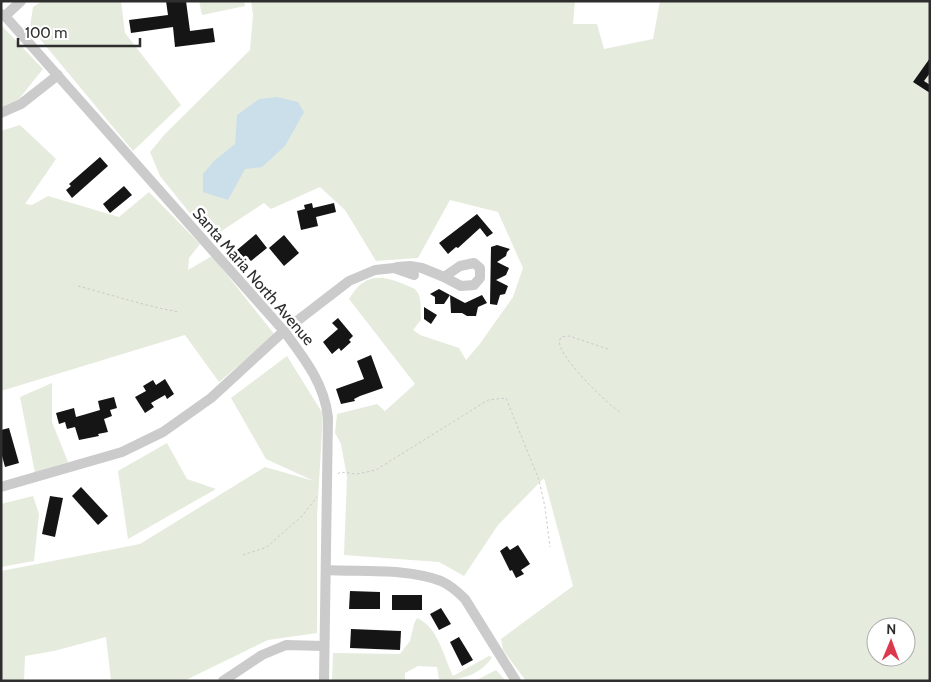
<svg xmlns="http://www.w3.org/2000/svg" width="931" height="682" font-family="Cabin,sans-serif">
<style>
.green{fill:#e5ebdd;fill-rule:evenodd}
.water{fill:#cadfea}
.building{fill:#151515}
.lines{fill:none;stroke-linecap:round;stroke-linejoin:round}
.path{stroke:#cbcbcb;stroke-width:1;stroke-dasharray:2.5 2.5;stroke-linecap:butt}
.minor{stroke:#cbcbcb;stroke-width:10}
.labels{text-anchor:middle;stroke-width:5;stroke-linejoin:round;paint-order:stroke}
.street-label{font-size:16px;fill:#2e2e2e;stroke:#fff}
</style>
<rect width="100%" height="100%" fill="#fff"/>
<!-- green -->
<g class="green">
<path d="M42,1H121L125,33L181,105L133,151L30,27L33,7Z"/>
<path d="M199,1H244L245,6L202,15Z"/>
<path d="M251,1H575L573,24H597L604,49L653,39L660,1H930V681H526L503,650L501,639L573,586L544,478L498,525L464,576L439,562L344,555L347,477L341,444L335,433L337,414L377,404L385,411L415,384L349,299C363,275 378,274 401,283C407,286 415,287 418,293C422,300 420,312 421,320L413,330L420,335L459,348L466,360L479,345L513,297L523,268L498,212L450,200L418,258L376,261L345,210L320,187L271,209L264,203L220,232L201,227L160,176L150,152L165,134L250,50L253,15ZM876,627H906V657H876Z"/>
<path d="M1,25L43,69L14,105L1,109Z"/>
<path d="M20,125L56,159L25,204L32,205L48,196L119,217L149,192L200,244L189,258L188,270L212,256L275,335L219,382L185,335L1,391V131Z"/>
<path d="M287,356L323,414L317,516V633L268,640L184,681H111L106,637L54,651L25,656L24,681H1V571L140,544L265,467L314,481L266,459L231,398Z"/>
<path d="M52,383V422L68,462L35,473L20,397Z"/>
<path d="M167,443L187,479L216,489L128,539L118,471Z"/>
<path d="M33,496L39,514L34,561L1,567V504Z"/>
<path d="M417,618C438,627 444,657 453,676L489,656L492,657C482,674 459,682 439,679L437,667L418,666L405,673V681H332L333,653L400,654L410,641L414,624Z"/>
<path d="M496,670L506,681H475Z"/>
</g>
<!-- water -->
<path class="water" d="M277,97L298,102L304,112L285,146L262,167L245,169L228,200L203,192V174L214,161L235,144L237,115L259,99Z"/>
<!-- building -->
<g class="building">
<path d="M166,1H186L190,31L213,28L215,42L175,47L173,27L131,33L129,20L168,15Z"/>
<path d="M930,58V73L924,81L930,85V93L913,82Z"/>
<path d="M100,157L108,166L72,198L66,190L71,186L69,184Z"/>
<path d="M124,186L132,195L110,213L103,204Z"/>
<path d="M312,203L313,208L334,203L336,212L316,217L318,226L301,230L297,211L305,209L304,205Z"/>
<path d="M477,214L493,233L487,237L480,228L458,248L456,247L448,254L439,243Z"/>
<path d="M256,234L267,248L251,261L249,259L247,261L237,250Z"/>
<path d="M284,235L299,253L284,266L269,248Z"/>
<path d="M497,245L510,249L507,252L506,256L497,262L509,268L506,275L496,280L508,286L505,294L500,295L497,305L490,304L491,247Z"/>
<path d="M439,289L450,295L444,304H435V297L430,294Z"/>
<path d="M450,295L465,303L482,295L487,303L478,307L476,316H467L462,313H451Z"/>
<path d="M424,307L437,315L431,324L424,319Z"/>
<path d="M338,318L353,336L349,340L351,342L341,351L339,348L332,354L323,342L338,329L332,323Z"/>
<path d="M371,355L383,388L360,396L354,399L355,401L341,404L336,389L364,379L357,361Z"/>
<path d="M165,379L174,394L167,399L165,395L151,403L154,407L145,413L135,397L146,391L143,386L153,380L156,385Z"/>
<path d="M114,397L117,408L110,410L112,416L104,419L108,432L98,434L99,436L79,440L75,427L67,429L65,422L59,424L56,413L74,408L76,417L83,415L100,410L98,401Z"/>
<path d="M9,428L19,463L5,467L1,452V430Z"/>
<path d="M81,487L108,516L98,525L72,496Z"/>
<path d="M50,496L63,498L55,537L42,534Z"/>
<path d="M518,545L530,564L521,570L524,574L516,578L512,570L510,571L500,551L507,546L510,550Z"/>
<path d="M350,591L380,592V609H349Z"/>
<rect x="392" y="595" width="30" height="15"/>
<path d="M441,608L451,624L439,630L430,614Z"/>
<path d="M351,629L401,631L400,650L350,648Z"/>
<path d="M459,637L473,660L462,666L450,642Z"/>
</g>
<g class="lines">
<!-- path -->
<g class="path">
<path d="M78,286C112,295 145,306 179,312"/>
<path d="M608,349L569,336L561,337C559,341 559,344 561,348C567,364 606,403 621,413"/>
<path d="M338,474L340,472L357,474L376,470L488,400L506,398L539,480L545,507L550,547"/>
<path d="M243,555L267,547L302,516L317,497"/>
</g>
<!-- minor -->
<g class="minor">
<path d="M1,14L5,16L284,331C304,358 324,383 328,417L324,681"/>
<path d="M5,16L21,1"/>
<path d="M1,113L21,104L58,75"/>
<path d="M397,267L410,266L422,268L444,277L461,286L474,285L480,278V268L474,263L460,266L444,277"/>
<path d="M1,487L122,452L163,432L211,398L284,331L349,281L375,270L394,268L414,275"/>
<path d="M326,570C360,572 409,568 441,581C450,585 458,592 465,599L516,681"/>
<path d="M223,681L262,655L286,645L324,646"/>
</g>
</g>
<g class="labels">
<!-- street labels -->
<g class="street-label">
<text transform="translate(254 276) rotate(49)" y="6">Santa Maria North Avenue</text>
</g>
</g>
<!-- border -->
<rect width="931" height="682" fill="none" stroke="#2e2e2e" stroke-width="5"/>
<!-- north arrow -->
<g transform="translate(891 642) rotate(1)"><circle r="24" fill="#ffffff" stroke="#ababab"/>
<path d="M0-4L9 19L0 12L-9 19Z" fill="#dd394e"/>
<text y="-8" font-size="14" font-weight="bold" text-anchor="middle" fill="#2e2e2e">N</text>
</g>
<!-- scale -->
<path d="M18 38v8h122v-8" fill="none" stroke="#2e2e2e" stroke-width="2.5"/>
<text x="25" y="38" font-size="15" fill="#2e2e2e" stroke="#ffffff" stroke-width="4" paint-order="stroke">100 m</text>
</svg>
